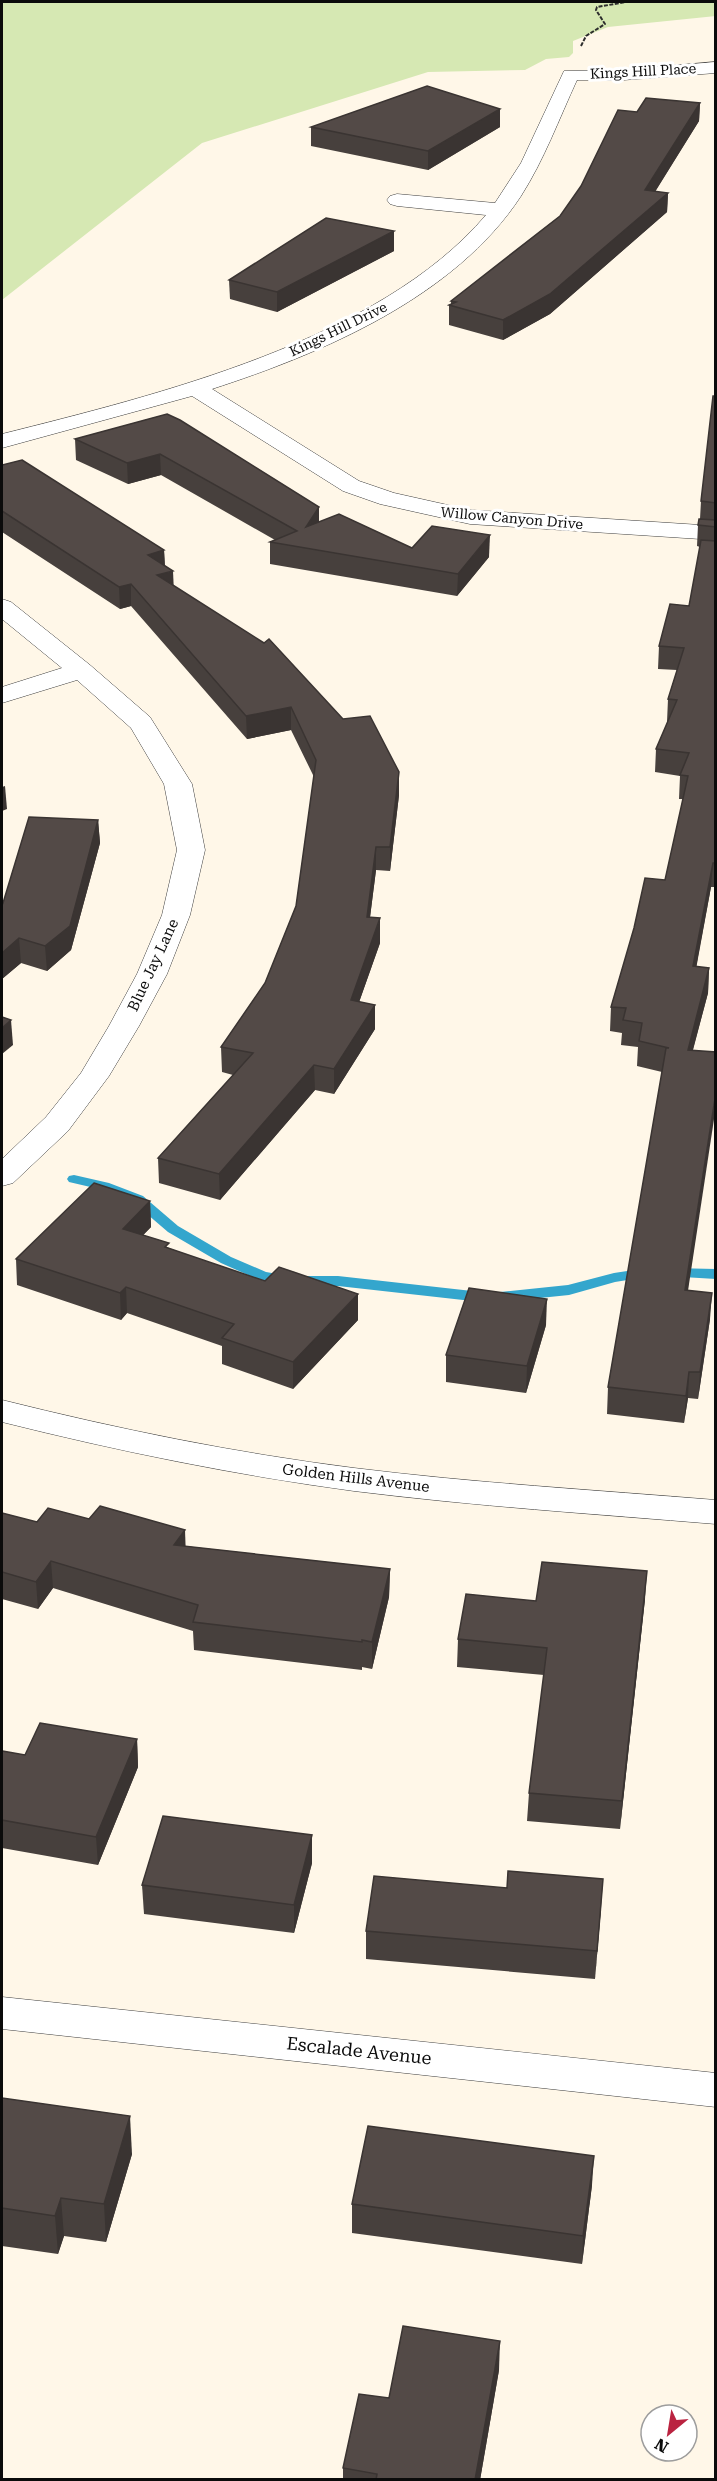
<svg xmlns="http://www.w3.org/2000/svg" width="717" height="2481" font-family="'Roboto Serif',serif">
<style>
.green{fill:#d6e8b3}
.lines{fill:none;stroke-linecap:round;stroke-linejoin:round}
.stream{fill:#34a6cd;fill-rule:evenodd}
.minor-casing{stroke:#3e3e3e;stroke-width:1}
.path{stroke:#2d2d2d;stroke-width:2;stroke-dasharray:4 1.5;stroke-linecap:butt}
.minor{fill:#fff;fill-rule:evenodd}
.wall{fill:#47403d}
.shaded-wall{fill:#3a3432}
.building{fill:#534a47;stroke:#3a3432;stroke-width:1.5}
.labels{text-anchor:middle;stroke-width:6;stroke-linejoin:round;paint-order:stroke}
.far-street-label{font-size:14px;fill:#0b0b0b;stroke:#fff}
.street-label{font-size:15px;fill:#0b0b0b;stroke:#fff}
.near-street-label{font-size:18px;fill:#0b0b0b;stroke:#fff}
</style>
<rect width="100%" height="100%" fill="#fff7e8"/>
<!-- green -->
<path class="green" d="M2,2H715L716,16L608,27L573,41V53L569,57L546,59L525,70L428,72L202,143L2,300Z"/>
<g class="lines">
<!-- stream -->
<g class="stream">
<path d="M74,1175L109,1183L143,1196L178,1226L231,1257L266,1272L289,1276H338L490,1293L568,1285L614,1273L647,1268L655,1273L652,1276L615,1282L569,1295L490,1303L338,1286H289L257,1279L221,1263L168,1232L133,1202L99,1189L69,1182L67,1179L69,1176Z"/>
<path d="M671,1268L716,1269V1279L666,1276L663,1273Z"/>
</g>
<defs>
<g id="minor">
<path d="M716,62V73L623,80H577C559,119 544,160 521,196C455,297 323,353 212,389L359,481L394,493L470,510L716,526V540L470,524L380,504L343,491L192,396L2,448V434C157,395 379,341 486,215L397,206L390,204L387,200L390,196L397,194L495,203L521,163L564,71L623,70Z"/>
<path d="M2,599L11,602L90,665L150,717L192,784L205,850L190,915L167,974L139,1026L109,1076L68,1131L13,1183L2,1186V1159L46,1117L81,1073L109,1026L137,974L162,915L177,850L164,784L131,728L77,680L2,703V687L62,668L2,619Z"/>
<path d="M2,1400C118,1429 235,1453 354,1468C474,1483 595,1490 716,1500V1524C595,1514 474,1506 354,1491C235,1475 118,1451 2,1422Z"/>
<path d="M2,1997L716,2073V2107L2,2029Z"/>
</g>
</defs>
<!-- minor casing -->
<use href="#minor" class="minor-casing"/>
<!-- path -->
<path class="path" d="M581,46L586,36L605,24L596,10L597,7L626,2"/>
<!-- minor -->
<use href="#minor" class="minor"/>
</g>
<!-- wall -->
<g class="wall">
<path d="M700,103L699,121L655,192L668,193L667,212L550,314L503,340L449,325V305L451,304V301L560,216L637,112Z"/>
<path d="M500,109V127L428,170L311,146V127Z"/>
<path d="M394,231V251L277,312L230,299L229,280Z"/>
<path d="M716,396V887H711L696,967L709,968L708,993L693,1050L688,1291L710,1319L698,1399L688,1398L684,1423L607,1414L608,1387L662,1072L637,1066L638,1047L621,1045L622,1033L610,1031L611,1007L665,880L683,799H679L680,776L655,772L656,749L668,722H667L668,699L677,670L658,669L659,646L689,606L700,547L697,546L698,525L700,519L701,501Z"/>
<path d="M167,414L319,522L412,548L489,557L457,596L270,564V542L275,540L161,475L128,484L76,460L75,439Z"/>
<path d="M2,465L164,550L165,566L173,586L343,719L399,772V795L390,871L376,870L370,917L380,943L359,1002L375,1005V1029L334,1094L315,1090L220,1200L159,1183L158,1158L233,1075L222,1072L221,1047L265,983L296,906L314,777L291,730L247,739L131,606L120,609L2,532Z"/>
<path d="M98,820L100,843L71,950L47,971L21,963L2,979V902L3,903Z"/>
<path d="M150,1201L151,1227L143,1235L169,1248L358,1320L293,1389L222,1364V1346L127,1313L121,1320L17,1285L16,1259Z"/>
<path d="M546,1325L526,1393L446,1382V1355Z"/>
<path d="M2,1513L37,1522L89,1519L185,1530V1546L390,1569L389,1597L372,1669L362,1667V1670L194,1650L193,1631L53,1588L38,1609L2,1599Z"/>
<path d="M645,1599L620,1829L527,1821L529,1793L544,1675L457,1667L458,1639L536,1601Z"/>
<path d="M137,1739L138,1767L98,1865L2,1848V1751L25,1755Z"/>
<path d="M312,1835V1863L294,1933L144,1914L142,1885Z"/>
<path d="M601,1908L595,1979L366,1959V1931Z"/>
<path d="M2,2098L132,2154L106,2242L64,2236L58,2254L2,2246Z"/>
<path d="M592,2185L582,2264L352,2233V2204Z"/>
<path d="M499,2370L480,2480H343V2468L389,2398Z"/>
</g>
<!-- shaded-wall -->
<g class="shaded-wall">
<path d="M700,103L699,121L644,209L645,190Z"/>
<path d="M500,109V127L428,170V151Z"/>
<path d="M668,193L667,212L550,314L503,340V320Z"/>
<path d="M394,231V251L277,312V292Z"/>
<path d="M160,454L161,475L128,484L127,463Z"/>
<path d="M319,507V528L307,549L306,527Z"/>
<path d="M490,535L489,557L457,596L458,574Z"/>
<path d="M164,550L165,572L148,555Z"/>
<path d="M173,571L174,593L157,575Z"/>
<path d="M131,584V606L120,609L119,587Z"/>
<path d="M291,707V730L247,739L246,716Z"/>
<path d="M399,772V795L390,871V847Z"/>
<path d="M5,786L7,809L2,811V787Z"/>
<path d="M98,820L100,843L71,950L47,971L45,946Z"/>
<path d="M376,847V870L367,941V917Z"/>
<path d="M713,863L711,887L692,991L693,966Z"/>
<path d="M380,918V943L351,1025V1000Z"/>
<path d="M19,938L21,963L2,979V953Z"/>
<path d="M709,968L708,993L686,1075L688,1050Z"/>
<path d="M375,1005V1029L334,1094V1069Z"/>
<path d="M11,1020L13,1045L2,1054V1028Z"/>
<path d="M314,1065L315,1090L220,1200L219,1174Z"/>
<path d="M716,1092V1106L684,1317L685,1290Z"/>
<path d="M150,1201L151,1227L124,1255L123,1229Z"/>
<path d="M126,1287L127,1313L121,1320L120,1293Z"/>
<path d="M712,1293L710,1319L698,1399L700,1372Z"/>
<path d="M358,1294V1320L293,1389V1362Z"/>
<path d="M547,1299L546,1325L526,1393L527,1366Z"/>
<path d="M689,1372L688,1398L684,1423L686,1396Z"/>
<path d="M185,1530L186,1558L174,1545Z"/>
<path d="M51,1561L53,1588L38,1609L36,1582Z"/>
<path d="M390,1569L389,1597L372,1669V1642Z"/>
<path d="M647,1571L645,1599L620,1829L622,1801Z"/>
<path d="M137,1739L138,1767L98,1865L96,1837Z"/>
<path d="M312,1835V1863L294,1933V1905Z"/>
<path d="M603,1879L601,1908L595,1979L597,1951Z"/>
<path d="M130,2116L132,2154L106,2242L104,2204Z"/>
<path d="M594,2156L592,2185L582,2264L583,2236Z"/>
<path d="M61,2198L64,2236L58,2254L55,2216Z"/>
<path d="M500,2341L499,2370L480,2480H475Z"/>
</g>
<!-- building -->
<g class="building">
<path d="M427,86L500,109L428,151L311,127Z"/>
<path d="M646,98L700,103L645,190L668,193L550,294L503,320L449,305L456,302L451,301L560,216L581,186L618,110L637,112Z"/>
<path d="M326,218L394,231L277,292L229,280Z"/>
<path d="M713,396H716V503L701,501Z"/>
<path d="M167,414L180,420L319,507L306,527L339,514L412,548L432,526L490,535L458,574L270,542L297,531L160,454L127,463L75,439Z"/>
<path d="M22,460L164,550L148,555L173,571L157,575L264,643L269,639L343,719L370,716L399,772L390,847H376L367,917L380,918L351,1000L375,1005L334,1069L314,1065L219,1174L158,1158L253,1053L221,1047L265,983L296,906L316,760L291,707L246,716L131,584L119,587L2,511V465Z"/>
<path d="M699,519L716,520V527L698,525Z"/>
<path d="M701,540L716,541V863H713L693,966L709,968L688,1050L716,1052V1092L685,1290L712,1293L700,1372H689L686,1396L608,1387L666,1048H669L639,1041L642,1023L623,1020L626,1008L611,1007L634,928L645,878L665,880L688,776L680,775L689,753L656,749L677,700L668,699L684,648L659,646L670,604L689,606Z"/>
<path d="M29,817L98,820L70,926L45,946L19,938L2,953V902L3,903Z"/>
<path d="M2,1017L11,1020L2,1028Z"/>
<path d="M94,1183L150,1201L123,1229L169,1243L165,1247L265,1281L279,1267L358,1294L293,1362L222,1338L234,1324L126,1287L120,1293L16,1259Z"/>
<path d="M469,1288L547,1299L527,1366L446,1355Z"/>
<path d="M100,1506L185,1530L174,1545L390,1569L372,1642L362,1640V1642L193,1622L198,1605L51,1561L36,1582L2,1572V1513L37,1522L48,1508L89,1519Z"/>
<path d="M542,1562L647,1571L622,1801L529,1793L547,1648L458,1639L466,1594L536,1601Z"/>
<path d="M40,1723L137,1739L96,1837L2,1820V1751L25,1755Z"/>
<path d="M163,1816L312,1835L294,1905L142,1885Z"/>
<path d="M508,1871L603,1879L597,1951L366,1931L374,1876L507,1888Z"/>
<path d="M2,2098L130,2116L104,2204L61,2198L55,2216L2,2208Z"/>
<path d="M368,2126L594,2156L583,2236L352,2204Z"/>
<path d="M403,2326L500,2341L475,2480H376L377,2474L343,2468L359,2394L389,2398Z"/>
</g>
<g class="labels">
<!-- far-street labels -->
<g class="far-street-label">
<text transform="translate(643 71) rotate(-3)" y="5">Kings Hill Place</text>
<text transform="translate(338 329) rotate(-26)" y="5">Kings Hill Drive</text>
<text transform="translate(512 518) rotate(5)" y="5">Willow Canyon Drive</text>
</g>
<!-- street labels -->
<g class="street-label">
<text transform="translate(153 965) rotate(-65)" y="5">Blue Jay Lane</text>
<text transform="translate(356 1478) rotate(7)" y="5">Golden Hills Avenue</text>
</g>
<!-- near-street labels -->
<g class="near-street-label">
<text transform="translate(359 2051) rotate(6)" y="6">Escalade Avenue</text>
</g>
</g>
<!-- border -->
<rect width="717" height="2481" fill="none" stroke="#0b0b0b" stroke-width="6"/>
<!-- north arrow -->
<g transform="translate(669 2433) rotate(210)"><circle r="28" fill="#ffffff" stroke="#9d9d9d" stroke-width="1.5"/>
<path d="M0-4.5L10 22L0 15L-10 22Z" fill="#ba2340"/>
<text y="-9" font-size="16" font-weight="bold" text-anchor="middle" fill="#0b0b0b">N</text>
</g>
</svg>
